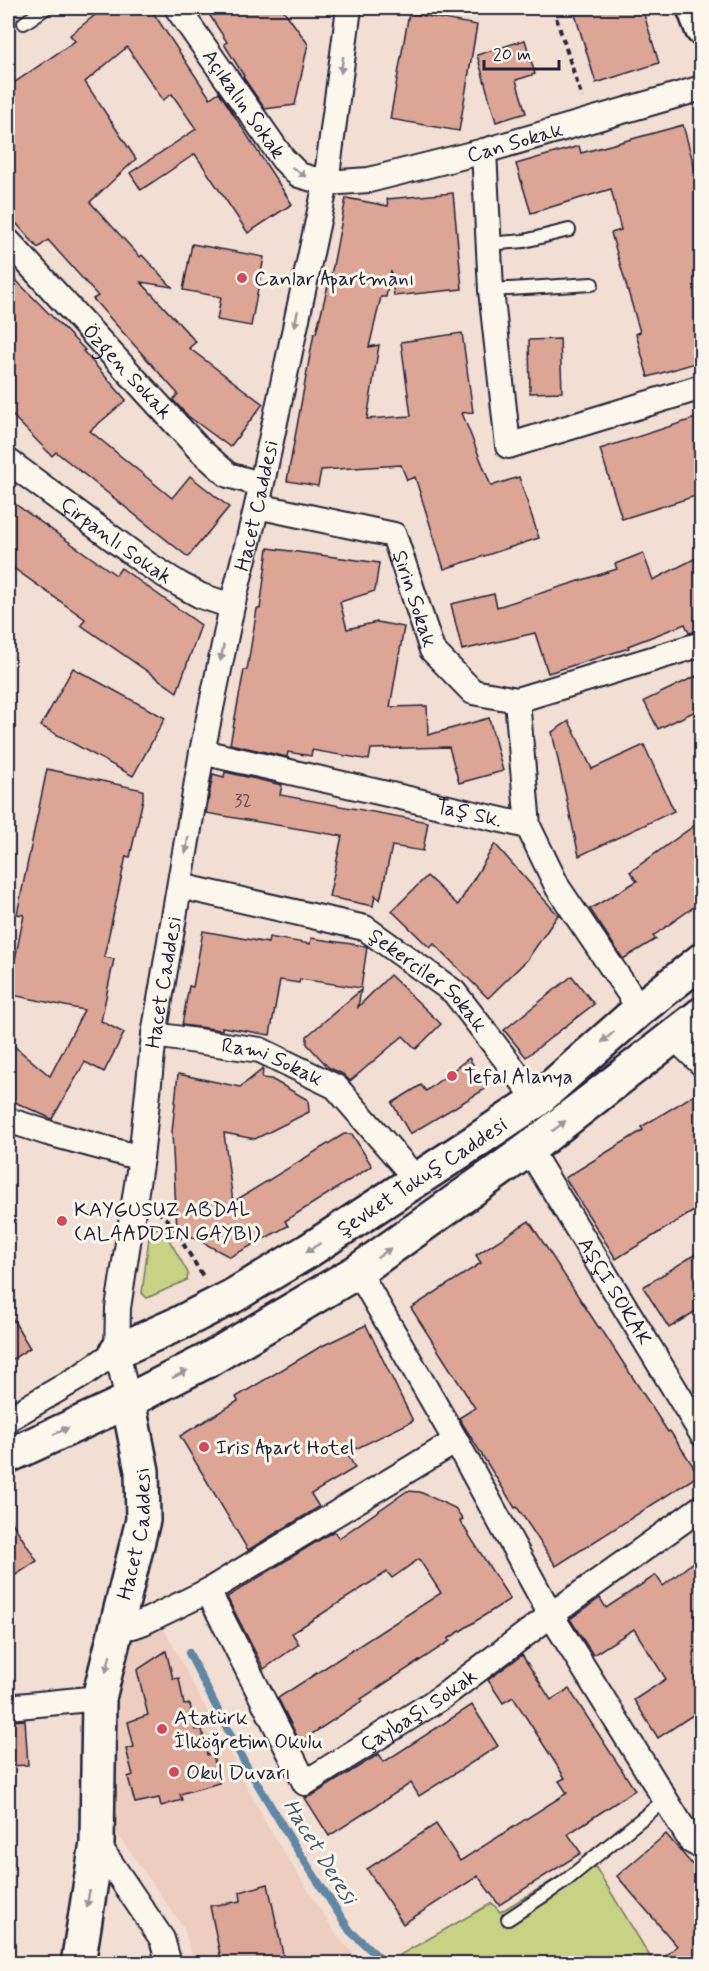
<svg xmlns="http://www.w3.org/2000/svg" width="709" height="1971" font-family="Mynerve,sans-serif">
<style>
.built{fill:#eccdc0}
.green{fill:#c7d285;stroke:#747a60;stroke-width:1.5}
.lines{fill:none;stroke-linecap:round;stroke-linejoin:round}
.stream{stroke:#6087a5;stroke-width:8}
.building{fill:#dda596;stroke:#22223b;stroke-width:1.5}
.lane-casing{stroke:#22223b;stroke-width:16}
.street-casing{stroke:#22223b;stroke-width:28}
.secondary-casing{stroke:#22223b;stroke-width:38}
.path{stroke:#22223b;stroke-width:4;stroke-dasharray:6 4.5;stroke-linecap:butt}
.lane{stroke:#fbf7ec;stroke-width:12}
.street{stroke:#fbf7ec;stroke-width:24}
.secondary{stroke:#fbf7ec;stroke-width:33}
.oneway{fill:#99979c}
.poi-dot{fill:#d1495b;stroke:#fbf7ec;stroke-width:2}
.labels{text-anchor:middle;stroke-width:6;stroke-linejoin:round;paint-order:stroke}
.number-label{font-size:18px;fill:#514352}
.street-label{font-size:21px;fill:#22223b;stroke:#fbf7ec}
.poi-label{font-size:21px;fill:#22223b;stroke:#fbf7ec;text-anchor:start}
.water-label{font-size:22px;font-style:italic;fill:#415570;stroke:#fbf7ec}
</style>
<rect width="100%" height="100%" fill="#f2ded2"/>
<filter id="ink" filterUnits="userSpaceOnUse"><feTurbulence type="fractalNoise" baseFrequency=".0167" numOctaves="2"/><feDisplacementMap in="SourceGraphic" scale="12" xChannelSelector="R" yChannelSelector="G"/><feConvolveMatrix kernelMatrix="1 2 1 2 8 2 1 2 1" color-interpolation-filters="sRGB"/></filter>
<g filter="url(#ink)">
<!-- built -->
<path class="built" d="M163,1627L269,1829L339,1939L364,1963H194L184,1928L107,1819L109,1725L124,1638Z"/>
<!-- green -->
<g class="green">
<path d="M156,1228L163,1229L188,1273L187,1280L147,1298L142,1293L150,1230Z"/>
<path d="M590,1858L654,1963L413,1964L398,1956L492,1903L500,1912Z"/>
</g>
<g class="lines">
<!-- stream -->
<path class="stream" d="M189,1653L242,1758L291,1840L350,1931L386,1964"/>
</g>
<!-- building -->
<g class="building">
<path d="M104,8H150L210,98L219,92L292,204L248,233L195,154L141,190L130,173L196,129L172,94L163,100L127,47L85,82L136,159L90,202L140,257L142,255L172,287L141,282L196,342L189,348L263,404L230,447L188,416L173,400L178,394L93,299L98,296L48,240L38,248L8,214V87L75,41L70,35Z"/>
<path d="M205,8H282L308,44L295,105L265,109L243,77L244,76L224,44L227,42Z"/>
<path d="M573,8H642L659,63L596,83Z"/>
<path d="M409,13L477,25L459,131L390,119Z"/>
<path d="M525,40L535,74L516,80L526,113L496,122L477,55Z"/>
<path d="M683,125L702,195V361L648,377L636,334L640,332L611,233L621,230L611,189L531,213L516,164L579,146L581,153Z"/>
<path d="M453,193L462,289L394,296L391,271L386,297H381L369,347L379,345L367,419L411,416L401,342L462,333L473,412L462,413L491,486L519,477L539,538L444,569L415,477L407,480L401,465L321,470L318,486L287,481L314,333H316L333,266L346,198L388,206L387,199Z"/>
<path d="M192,244L264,257L251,326L217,320L221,297L183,290Z"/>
<path d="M8,272L85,350L83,351L126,400L90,431L172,498L190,476L229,507L188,557L56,452L52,456L8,411Z"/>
<path d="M560,339L562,392L530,393L529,340Z"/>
<path d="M702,416V494L622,519L600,449Z"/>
<path d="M8,499L116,575L121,568L201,625L177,692L81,625L85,619L8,564Z"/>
<path d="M268,548L379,563L375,591L340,602L347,629L377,622L404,627L390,707L427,706L428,735L489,718L503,771L459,783L449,747L371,749L369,760L312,750L311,756L288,752L287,757L230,744L244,670H247L257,609H260Z"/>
<path d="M643,553L653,580L702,555V630L689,633L685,624L628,646L629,648L548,673L535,633L462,650L451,604L494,594L497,607L617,569L615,564Z"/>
<path d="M73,668L165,718L133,776L41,726Z"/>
<path d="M696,676L702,687V708L658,729L644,701Z"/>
<path d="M569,721L592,769L644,745L674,811L579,856L552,732Z"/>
<path d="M47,769L143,790V799L130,857L126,856L104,957L114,959L101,1021L124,1033L104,1072L85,1062L52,1119L8,1099V1041L50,1076L84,1010L8,994L24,915L17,914Z"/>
<path d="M225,772L282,785L280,795L428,822L423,851L392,846L380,900L375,895L373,906L329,897L342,836L206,813L213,774L224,777Z"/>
<path d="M702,820V901L653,936L656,939L623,959L590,909L637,881L630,872Z"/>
<path d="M495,844L558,915L527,960L488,998L434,944L430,948L392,911L427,876L458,905Z"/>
<path d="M203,931L268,943L269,937L310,944L311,938L365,946L367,947L361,988L300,979L299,983L280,980L270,1035L222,1027V1030L182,1025L189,986L193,987Z"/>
<path d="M390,975L441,1024L416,1049L403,1036L350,1081L343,1074L328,1067L307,1044V1036L361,990L358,1007Z"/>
<path d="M572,976L594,1004L526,1057L504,1030Z"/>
<path d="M469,1058L487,1088L410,1134L392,1103L421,1085L426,1091Z"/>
<path d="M263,1069L262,1078L271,1079L308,1100L309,1112L255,1139L224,1133L233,1202L344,1134H352L372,1166L285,1221L288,1226L230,1257L177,1229L172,1132L178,1074L240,1087Z"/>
<path d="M702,1090V1206L616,1259L565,1178L643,1130L641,1127Z"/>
<path d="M529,1221L599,1328L600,1327L668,1432L670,1431L699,1475L556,1566L517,1507L515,1508L459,1418L475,1408L411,1308L481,1263L476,1255Z"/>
<path d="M702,1250V1307L669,1328L643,1287Z"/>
<path d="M8,1311L30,1348L8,1362Z"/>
<path d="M366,1325L413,1421L347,1453L355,1468L311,1494L319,1507L248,1550L180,1436L238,1401L236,1397L320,1347Z"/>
<path d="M407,1491L420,1492L455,1508L463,1519L460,1521L510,1599L448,1639L450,1641L361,1699L362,1701L300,1742L278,1698L441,1593L419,1559L392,1578L387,1572L292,1633L299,1644L264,1669L227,1597L334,1531L339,1538Z"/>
<path d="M8,1516L37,1561L8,1580Z"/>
<path d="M702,1555V1709L658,1738L634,1700L666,1679L634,1629L593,1655L570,1619L600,1598L606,1608L656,1575L663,1586Z"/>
<path d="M166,1651L173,1679L179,1678L184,1705L190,1704L195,1730L202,1729L207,1755L213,1754L219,1783L180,1794L182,1800L161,1806L159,1798L135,1803L128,1777L133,1775L126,1749L134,1747L128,1722L148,1715L137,1670Z"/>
<path d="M522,1655L551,1700L569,1689L635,1790L568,1834L581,1853L499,1905L478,1876L403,1924L367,1869L436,1824L460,1861L567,1793L559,1781L565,1778L513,1697L503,1703L488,1680Z"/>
<path d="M472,1705L498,1746L419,1796L411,1783L329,1836L305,1798L313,1795L379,1754L384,1762Z"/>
<path d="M25,1720L28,1765L8,1766V1721Z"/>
<path d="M666,1834L702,1876V1964H657L677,1946L617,1876Z"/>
<path d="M268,1884L285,1964H222L210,1906L241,1901L240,1892Z"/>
</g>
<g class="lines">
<defs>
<g id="lane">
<path d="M24,23L46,8"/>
<path d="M488,244L524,241L569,230"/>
<path d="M491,290L592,284"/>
<path d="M508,1919L564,1882L666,1799"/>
</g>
<g id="street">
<path id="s1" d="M177,8L283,159L299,175L326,183L369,180L484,151L702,88"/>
<path d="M484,151L491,290L508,446L702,387"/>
<path id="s2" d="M8,241L199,449L228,475L260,484"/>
<path id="s3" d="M8,461L147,564L179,584L201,596L232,606"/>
<path id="s4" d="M257,506L394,535L432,650L473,692L517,700L702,644"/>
<path d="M517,700L528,826"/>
<path id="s5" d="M202,752L528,826L558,888L640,1009"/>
<path id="s6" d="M180,886L365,928L454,992L537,1100"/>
<path id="s7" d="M154,1035L260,1050L336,1087L417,1180"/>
<path d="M673,1036L702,1064"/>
<path d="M8,1120L48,1133L141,1158"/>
<path id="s8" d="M529,1149L702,1434"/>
<path d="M358,1271L456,1441L551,1615L691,1841L702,1847"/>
<path id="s9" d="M128,1401L117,1351L118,1308L141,1158L154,1035L202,752L232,606L257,506L326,183L349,8"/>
<path d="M8,1419L81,1376L117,1351"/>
<path id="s10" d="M208,1591L305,1783L442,1697L551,1615L702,1507"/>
<path d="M118,1627L133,1626L144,1622L208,1591L456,1441"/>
<path d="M8,1707L99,1698"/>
<path d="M97,1843L162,1939L169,1964"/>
</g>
<g id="secondary">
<path d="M694,8L702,29"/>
<path id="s11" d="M117,1351L182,1322L233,1296L308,1251L476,1141L537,1100L640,1009L702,960"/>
<path d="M8,1456L128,1401L208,1360L358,1271L529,1149L702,1014"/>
<path id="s12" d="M78,1964L97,1843L99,1698L143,1520L142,1471L128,1401"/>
</g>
</defs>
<!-- lane casing -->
<use href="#lane" class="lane-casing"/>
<!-- street casing -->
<use href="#street" class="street-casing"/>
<!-- secondary casing -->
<use href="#secondary" class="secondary-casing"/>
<!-- path -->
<g class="path">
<path d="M553,8L582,98"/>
<path d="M157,1211L170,1222L204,1278"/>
</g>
<!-- lane -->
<use href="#lane" class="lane"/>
<!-- street -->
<use href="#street" class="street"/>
<!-- secondary -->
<use href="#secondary" class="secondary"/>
</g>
<!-- one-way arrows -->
<defs><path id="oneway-solid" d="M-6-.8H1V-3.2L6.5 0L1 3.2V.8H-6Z" transform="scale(1.5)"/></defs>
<g class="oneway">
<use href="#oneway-solid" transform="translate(342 65) rotate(98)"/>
<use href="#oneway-solid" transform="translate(299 172) rotate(34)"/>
<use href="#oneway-solid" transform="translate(296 319) rotate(102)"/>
<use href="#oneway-solid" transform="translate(222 653) rotate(102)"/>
<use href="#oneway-solid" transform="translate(187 845) rotate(99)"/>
<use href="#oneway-solid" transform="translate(608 1037) rotate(139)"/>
<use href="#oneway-solid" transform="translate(559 1126) rotate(-38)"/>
<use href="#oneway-solid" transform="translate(313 1248) rotate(147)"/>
<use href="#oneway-solid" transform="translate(384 1253) rotate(-36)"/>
<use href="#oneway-solid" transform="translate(180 1374) rotate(-27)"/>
<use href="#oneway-solid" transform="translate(61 1431) rotate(-25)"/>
<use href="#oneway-solid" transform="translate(108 1664) rotate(105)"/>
<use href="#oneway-solid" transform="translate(88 1899) rotate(99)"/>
</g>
</g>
<!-- markers -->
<g class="poi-dot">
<circle cx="242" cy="278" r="6"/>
<circle cx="452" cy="1076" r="6"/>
<circle cx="62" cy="1221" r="6"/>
<circle cx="204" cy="1447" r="6"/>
<circle cx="162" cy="1729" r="6"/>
<circle cx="174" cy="1772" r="6"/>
</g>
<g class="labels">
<!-- number labels -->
<g class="number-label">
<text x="243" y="806">32</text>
</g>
<!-- street labels -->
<g class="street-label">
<text dy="7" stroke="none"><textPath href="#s1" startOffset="117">Açıkalın Sokak</textPath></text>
<text dy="7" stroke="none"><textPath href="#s1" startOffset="429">Can Sokak</textPath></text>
<text dy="7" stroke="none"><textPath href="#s2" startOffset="177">Özgen Sokak</textPath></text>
<text dy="7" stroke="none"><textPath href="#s9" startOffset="909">Hacet Caddesi</textPath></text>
<text dy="7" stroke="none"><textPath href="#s3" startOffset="134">Çirpanlı Sokak</textPath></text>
<text dy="7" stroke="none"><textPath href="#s4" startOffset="207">Şirin Sokak</textPath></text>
<text dy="7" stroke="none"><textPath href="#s5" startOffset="274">Taş Sk.</textPath></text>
<text dy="7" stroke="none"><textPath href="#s6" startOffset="272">Şekerciler Sokak</textPath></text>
<text dy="7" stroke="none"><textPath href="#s9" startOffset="423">Hacet Caddesi</textPath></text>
<text dy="7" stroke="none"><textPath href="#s7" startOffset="122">Rami Sokak</textPath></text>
<text dy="7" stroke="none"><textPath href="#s11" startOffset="352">Şevket Tokuş Caddesi</textPath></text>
<text dy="7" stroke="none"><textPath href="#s8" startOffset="166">AŞÇI SOKAK</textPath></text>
<text dy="7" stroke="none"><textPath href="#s12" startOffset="436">Hacet Caddesi</textPath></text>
<text dy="7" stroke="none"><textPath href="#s10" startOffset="350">Çaybaşı Sokak</textPath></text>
</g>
<!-- poi labels -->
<g class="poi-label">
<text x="254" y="285">Canlar Apartmanı</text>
<text x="464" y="1083">Tefal Alanya</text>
<text x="74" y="1216">KAYGUSUZ ABDAL<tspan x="74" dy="24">(ALAADDIN GAYBI)</tspan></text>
<text x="216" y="1454">Iris Apart Hotel</text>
<text x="174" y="1724">Atatürk<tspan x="174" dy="24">İlköğretim Okulu</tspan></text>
<text x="186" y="1779">Okul Duvarı</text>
</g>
<!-- water labels -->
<g class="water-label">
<text transform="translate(321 1851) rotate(58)" y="8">Hacet Deresi</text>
</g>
</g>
<!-- margin -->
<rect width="709" height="1971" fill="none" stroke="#fbf7ec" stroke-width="30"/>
<rect x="15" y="15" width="679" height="1941" fill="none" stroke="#22223b" stroke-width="2" filter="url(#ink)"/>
<!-- scale -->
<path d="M484 60v9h75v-9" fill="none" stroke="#22223b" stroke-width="3"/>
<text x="493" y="60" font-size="18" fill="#22223b" stroke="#fbf7ec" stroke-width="4.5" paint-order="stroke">20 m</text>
</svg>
